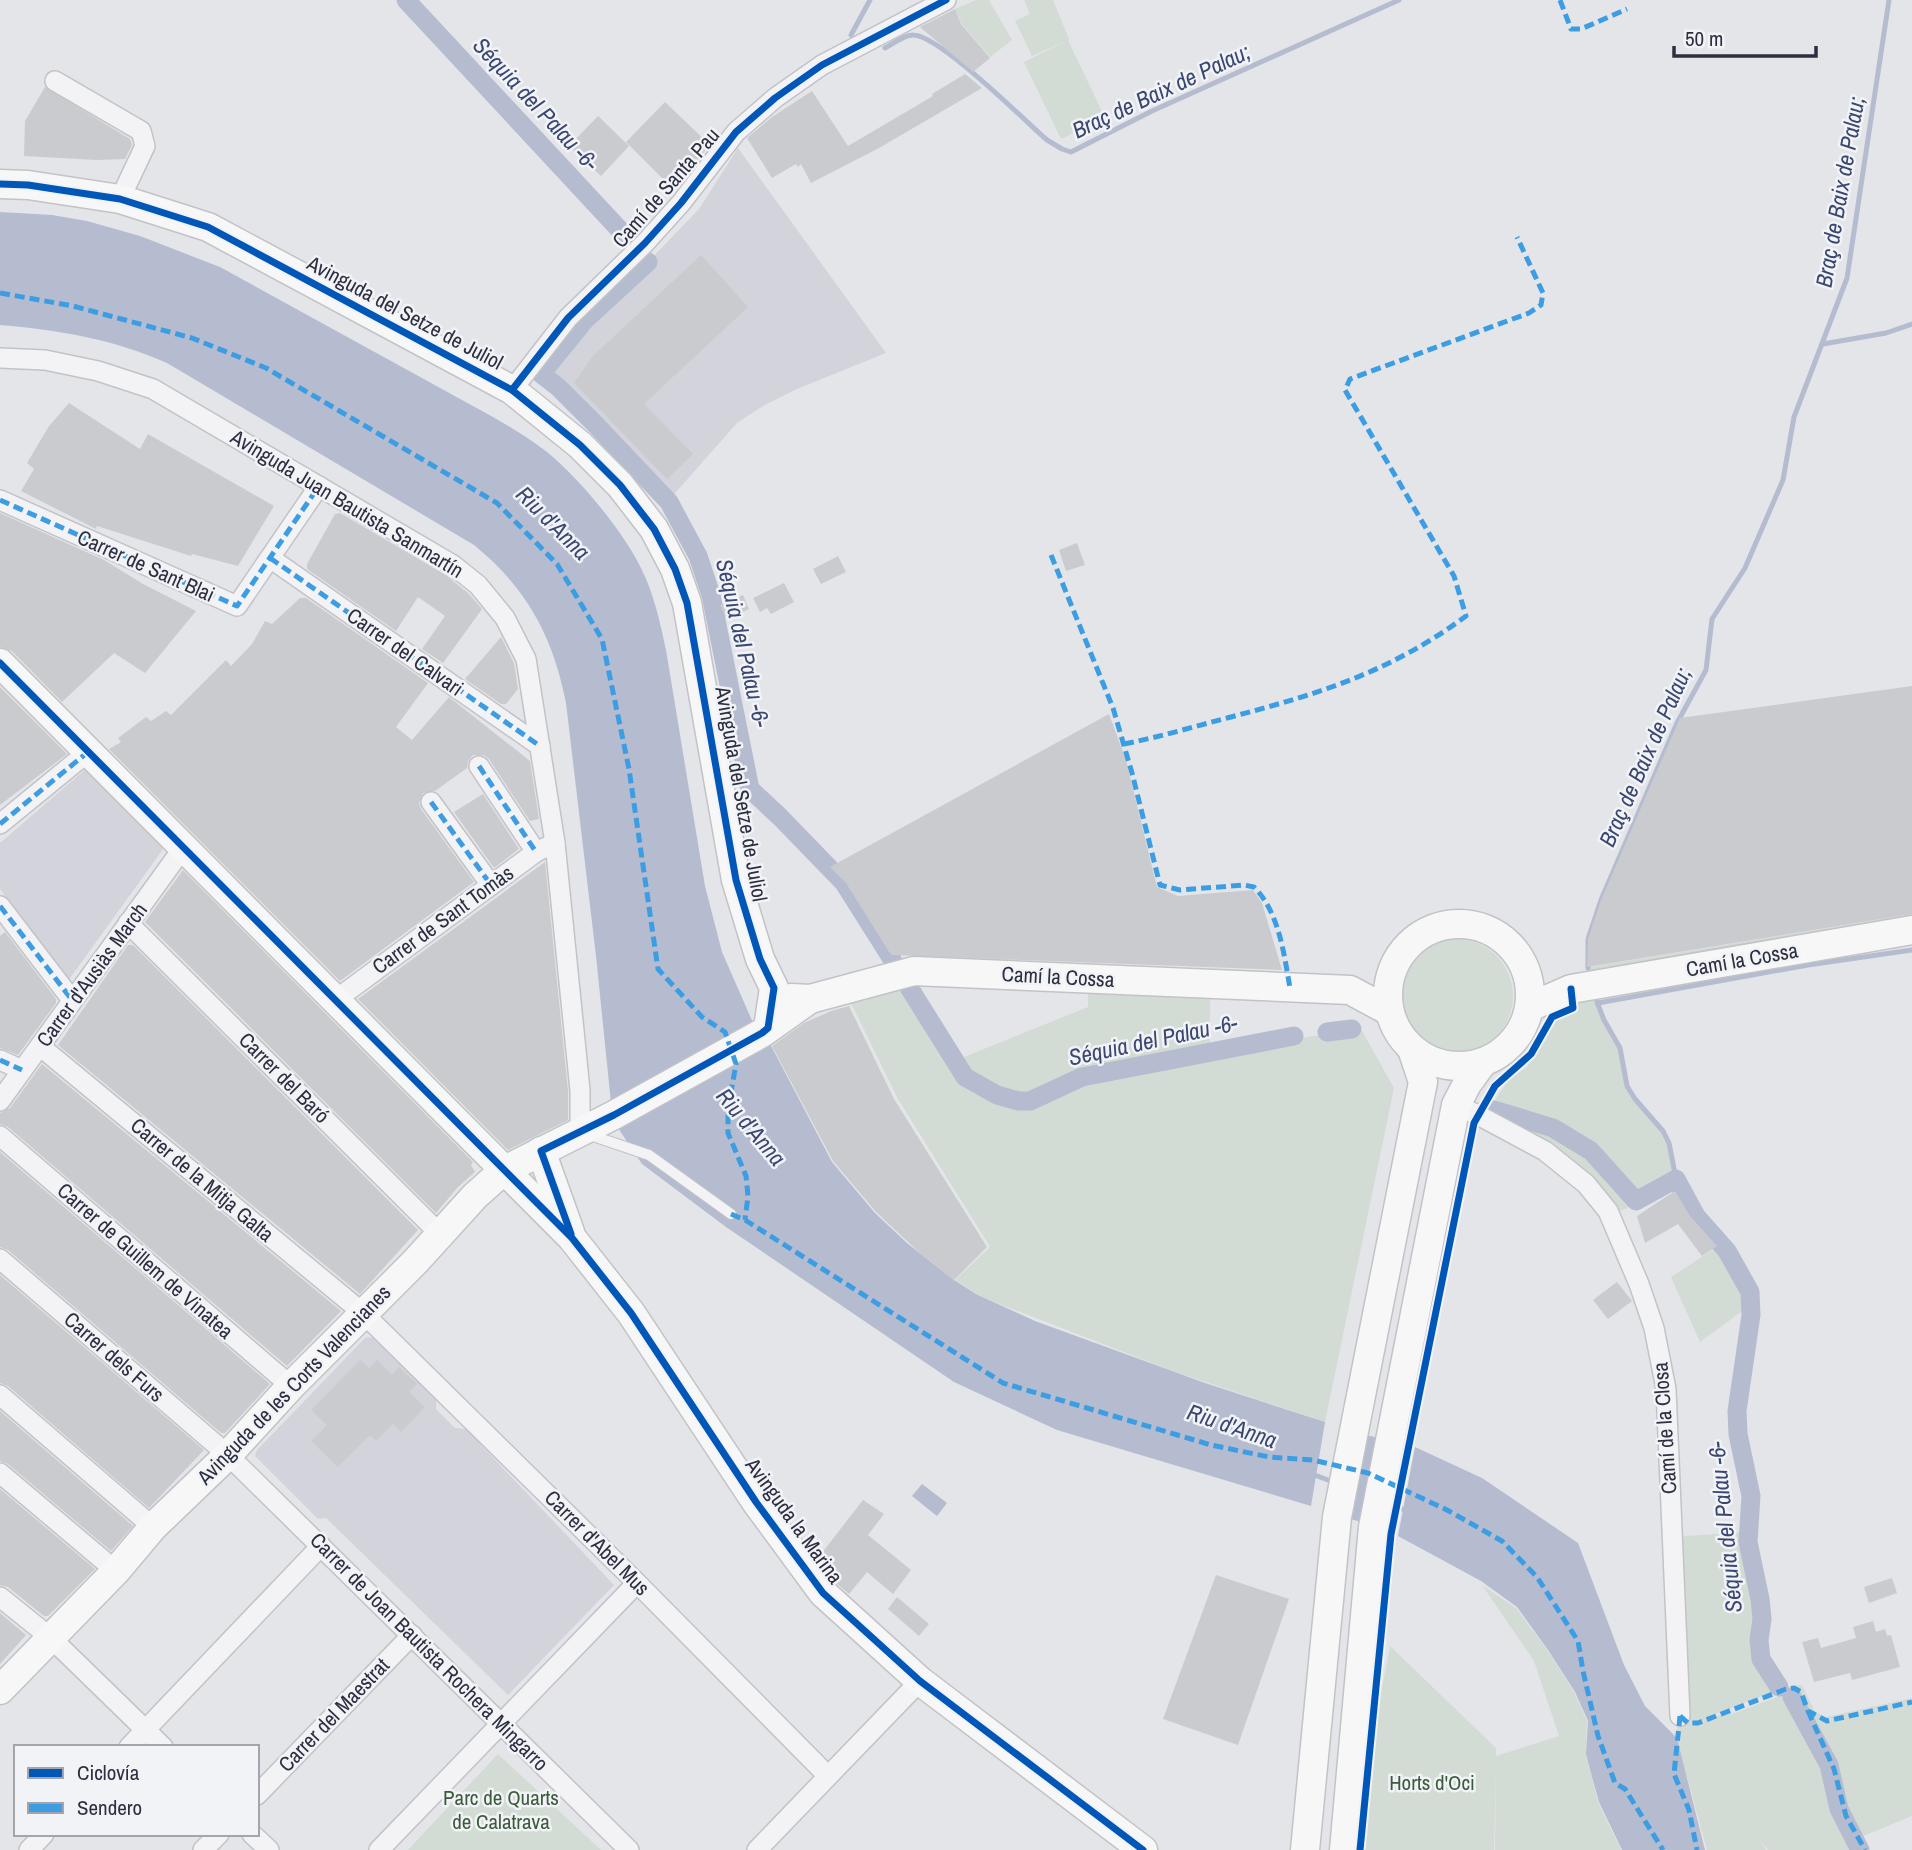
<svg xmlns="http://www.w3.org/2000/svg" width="1912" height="1850" font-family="'Archivo Narrow',sans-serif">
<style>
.built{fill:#d3d4db}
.green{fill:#d3dbd5;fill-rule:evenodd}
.water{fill:#b5bcd0}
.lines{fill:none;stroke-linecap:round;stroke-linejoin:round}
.stream{stroke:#b5bcd0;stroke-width:5}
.canal{stroke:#b5bcd0;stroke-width:19}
.building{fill:#cacbcf}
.lane-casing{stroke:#c2c3c7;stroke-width:12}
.street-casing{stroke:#c2c3c7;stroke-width:22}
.secondary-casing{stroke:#c2c3c7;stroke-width:31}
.lane{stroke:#f3f3f5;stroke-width:10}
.street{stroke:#f3f3f5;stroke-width:19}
.secondary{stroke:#f7f7f7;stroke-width:28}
.quiet{stroke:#3d9de3;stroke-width:5;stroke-dasharray:10 5;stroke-linecap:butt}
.cycleway-casing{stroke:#f2f3f7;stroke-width:11}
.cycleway{stroke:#0057b8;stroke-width:7}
.labels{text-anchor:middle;stroke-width:5;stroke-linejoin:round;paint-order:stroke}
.street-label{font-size:21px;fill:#2c2f40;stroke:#f2f3f7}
.park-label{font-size:21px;fill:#3b5b3b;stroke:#f2f3f7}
.water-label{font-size:23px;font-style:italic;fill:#3a4771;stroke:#f2f3f7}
</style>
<rect width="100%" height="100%" fill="#e4e5e9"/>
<!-- built -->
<g class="built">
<path d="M738,148L886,353L797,389L763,406L737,423L669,500L612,436L541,374L585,320L648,262L699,209Z"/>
<path d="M87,768L166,845L68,981L0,889V843Z"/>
<path d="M366,1337L375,1338L436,1399V1409L455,1428L466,1429L614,1585L508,1695L326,1518L318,1519L255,1456L257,1450Z"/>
</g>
<!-- green -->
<g class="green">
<path d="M976,0H989L1012,40L990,57L962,24L955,9Z"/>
<path d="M1024,0H1053L1069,39L1068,40L1105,118L1061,139L1024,62L1066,41L1032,56L1015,21L1030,14Z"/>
<path d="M1912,914V927L1593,979L1590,967Z"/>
<circle cx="1456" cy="996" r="57"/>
<path d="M918,983L959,1059L1088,1007V988L1210,991V1053L1351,1030L1362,1031L1394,1088L1325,1422L1170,1370L997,1303L977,1294L955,1280L989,1248V1245L898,1099L850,1001Z"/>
<path d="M1592,987L1602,1020L1616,1042L1622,1057L1626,1087L1635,1100L1662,1131L1668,1143L1676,1183L1613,1215L1485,1116L1508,1080L1527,1067L1540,1049L1555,1021L1568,1013L1577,1012L1573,991Z"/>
<path d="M1717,1247C1729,1262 1748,1290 1745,1309L1700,1342L1671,1277Z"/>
<path d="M1743,1532L1759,1617L1772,1616C1753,1636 1774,1668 1785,1687L1802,1685L1815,1712L1826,1717L1912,1698V1816L1861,1837L1850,1817L1846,1800L1830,1772L1838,1809L1859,1850H1768L1759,1840L1766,1850H1707L1676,1736L1679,1716L1673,1537ZM1785,1687V1694L1732,1714L1708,1717Z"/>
<path d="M1482,1585L1516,1608L1547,1650L1574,1692L1587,1721L1586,1755L1598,1802L1621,1850H1495L1496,1763L1494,1850H1360L1370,1750L1390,1646L1496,1748V1756L1559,1736L1534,1661Z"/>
<path d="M498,1754L601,1850H408Z"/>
</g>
<!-- water -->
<g class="water">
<path d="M0,212L52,215L87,221L140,236L220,267L493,417C512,428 530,439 547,452C579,478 623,531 641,568C654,594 660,622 666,650L705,886L722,952L754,1025L611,1103L596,956L566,703C553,637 527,588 474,545L167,363C113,339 59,330 0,325Z"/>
<path d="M768,1040L832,1162L875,1213L907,1243L954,1280L976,1294L1035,1321L1205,1383L1325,1422L1311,1506L1057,1430L954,1382L726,1227L642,1164L620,1131L616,1121Z"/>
<path d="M1363,1434L1378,1438L1361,1522L1347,1518Z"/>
<path d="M1415,1447L1482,1478L1578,1543L1624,1665L1645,1706L1677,1738L1705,1850H1622L1599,1802L1592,1777L1586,1754L1588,1721L1575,1692L1548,1650L1517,1607L1481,1581L1398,1536Z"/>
<path d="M922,1484L947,1503L937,1516L912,1496Z"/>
</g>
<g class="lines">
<!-- stream -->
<g class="stream">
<path d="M851,35L870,0"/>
<path d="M885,48C893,44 905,34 914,35C941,37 1023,119 1047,140L1062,149L1071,152L1152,111L1399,0"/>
<path d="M1823,344L1886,333L1912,324"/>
<path d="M1588,968V939L1601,900L1677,723L1706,670L1712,619L1745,568L1783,480L1794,417L1847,278L1889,0"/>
<path d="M1597,1002L1604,1020L1620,1048L1627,1086L1635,1099L1663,1131L1669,1143L1676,1179"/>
<path d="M1598,1003L1808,965L1912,950"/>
<path d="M1312,1474L1336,1483"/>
<path d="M1387,1503L1407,1511"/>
</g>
<!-- canal -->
<g class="canal">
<path d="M406,0L631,242"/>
<path d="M648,262L585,320L541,374L558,387L597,426L669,502L698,556L711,595L750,789L780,817L844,883L892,959"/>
<path d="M910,989L965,1077L997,1095L1019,1101H1030L1082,1077L1294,1036"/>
<path d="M1327,1032L1352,1029"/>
<path d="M1494,1110L1553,1128L1591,1151L1636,1201L1676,1179L1696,1216L1727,1251L1750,1292L1751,1315L1737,1411L1738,1434L1751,1496L1748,1542L1760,1599L1762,1619L1759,1640L1761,1659L1779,1687"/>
<path d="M1792,1697L1829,1765L1839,1809L1860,1850"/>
</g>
</g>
<!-- building -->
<g class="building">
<path d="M955,9L961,24L990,58L973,72L920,27Z"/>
<path d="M965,74L982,88L879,148L811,183L801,164L798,167L796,164L772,178L747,138L772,117L812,91L848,146L933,96L932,94Z"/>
<path d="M45,87L130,139L132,145L125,159L97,160L24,156L25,121Z"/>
<path d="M665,102L710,145L673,189L626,142Z"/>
<path d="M598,116L629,146L601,176L569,146Z"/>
<path d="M701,255L748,307L644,404L693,454L667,479L574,383L593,356Z"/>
<path d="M69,403L140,449L148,434L274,506L238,566L192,554L191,556L97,526L96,529L21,491L34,469L27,463L49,426Z"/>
<path d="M0,513L104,560L143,584L196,611L145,673L114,653L62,702L12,651L0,647Z"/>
<path d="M340,513L446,575L469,594L482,609L443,663L422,649L445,616L418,597L396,631L307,569V564L335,514Z"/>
<path d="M1077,543L1085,565L1066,571L1059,550Z"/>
<path d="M838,556L846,572L821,584L813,569Z"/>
<path d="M784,583L794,602L771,614L767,608L760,612L753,598Z"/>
<path d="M743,595L749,609L727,619L720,605Z"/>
<path d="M300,598H306L428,683L396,727L412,740L449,697L530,761L539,819L530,821L489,759L484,755H473L468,761L467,768L435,791L423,793L419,803L421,809L474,882L340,981L109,749L121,742L118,738L146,717L151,721L166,711L171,715L226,660L231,666L252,644L265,621L272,624Z"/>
<path d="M501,637L514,663L518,689L506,704H501L465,679Z"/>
<path d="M1912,686V914L1587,967L1588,939L1601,900L1680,718Z"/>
<path d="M0,687L67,754L0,805Z"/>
<path d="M1109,714L1126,760L1157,887L1178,896L1253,890L1262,903L1282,970L891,955L846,883L830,867Z"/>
<path d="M483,794L519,849L494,868L454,812Z"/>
<path d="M545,862L568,1091V1120L508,1150L358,999Z"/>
<path d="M183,870L473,1162L471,1165L475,1172L458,1187L436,1213L145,922Z"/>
<path d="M5,932L56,999V1003L18,1055L0,1048V936Z"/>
<path d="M128,945H133L418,1230L360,1294L58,1045Z"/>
<path d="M849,1006L894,1099L987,1247L954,1280L920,1253L876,1212L833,1161L772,1046L804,1023L831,1011Z"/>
<path d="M42,1064L341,1311L287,1366L8,1127L0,1124V1113L10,1108Z"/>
<path d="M0,1152L270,1384L225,1433H221L8,1250L0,1247Z"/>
<path d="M1675,1191L1690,1216L1717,1246L1702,1256L1678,1224L1645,1243L1637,1216Z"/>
<path d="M0,1275L204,1450L149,1508L8,1386L0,1383Z"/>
<path d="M1617,1282L1632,1301L1608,1319L1593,1300Z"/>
<path d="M360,1360L369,1368L377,1360L392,1375L399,1367L417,1384L409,1392L425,1407L401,1432L393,1424L376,1441L370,1435L338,1467L311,1441L327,1425L311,1410Z"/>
<path d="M0,1411L133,1526L111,1551L8,1464L0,1461Z"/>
<path d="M0,1489L95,1569L48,1616H44L8,1587L0,1585Z"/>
<path d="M863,1500L884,1514L868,1535L911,1570L893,1594L867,1572L849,1594L835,1582L818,1558Z"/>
<path d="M1216,1575L1289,1599L1238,1745L1163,1719Z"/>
<path d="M1892,1578L1897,1593L1869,1603L1864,1587Z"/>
<path d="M897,1597L929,1624L919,1636L888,1609Z"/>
<path d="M0,1613L26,1635L0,1664Z"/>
<path d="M1873,1621L1876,1632L1885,1629L1887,1636L1891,1635L1900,1667L1852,1680L1850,1673L1814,1682L1802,1642L1818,1638L1821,1648L1856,1638L1853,1627Z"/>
</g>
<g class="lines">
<defs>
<path id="lane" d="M590,1135L649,1155L731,1214"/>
<g id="street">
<path d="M55,81L141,131L145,146L120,199"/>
<path d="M0,358L45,360L98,371L153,389L453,565L478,585L505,618L526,659L555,843L580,1090V1131"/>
<path d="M512,390L568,318L645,243L681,203L736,132L775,98L822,65L946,0"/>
<path d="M0,500L237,606L319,486"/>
<path d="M270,558L540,746"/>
<path d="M479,766L536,852"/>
<path d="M431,802L491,885"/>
<path d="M0,824L88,752"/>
<path d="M0,906L72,1000"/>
<path d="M128,923L439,1233"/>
<path d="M334,1001L536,852L555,843"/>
<path d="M41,1047L363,1313L637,1583L828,1776"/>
<path d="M0,1060L22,1070"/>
<path d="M0,1101L183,848"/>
<path d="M1456,1105L1478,1115L1545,1151L1586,1184L1608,1211L1639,1284L1654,1328L1666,1389L1680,1716"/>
<path d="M0,1136L291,1386"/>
<path d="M0,1259L228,1455L629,1850"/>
<path d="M0,1395L153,1527"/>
<path d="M0,1473L116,1571"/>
<path d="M0,1597L51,1638L163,1747"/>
<path d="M129,1747L321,1546"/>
<path d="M257,1795L412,1635"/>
<path d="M252,1834L269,1850"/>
<path d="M29,1850L44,1834"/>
<path d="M203,1850L219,1834"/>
<path d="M379,1850L637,1583"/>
<path d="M757,1850L920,1681"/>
</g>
<g id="secondary">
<path d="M0,184L28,185L120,199L208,227L512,390L580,445L620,485L654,529L675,569L687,603L736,880L760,959L774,988L768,1028"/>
<path d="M0,663L572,1238L631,1313L756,1502L823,1593L920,1681L1143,1850"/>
<circle cx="1459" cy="995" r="71"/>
<path d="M791,998L810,999L914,971L1350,990L1389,1011"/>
<path d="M1530,1007L1571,989L1912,930"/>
<path d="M541,1151L570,1232"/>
<path d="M0,1690L116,1571L153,1527L228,1455L291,1386L415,1262L475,1196L503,1171L614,1115L762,1033L810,999"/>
<path d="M1305,1850L1337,1517L1423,1082L1412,1049"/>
<path d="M1344,1850L1373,1527L1456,1105L1467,1084L1483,1062"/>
</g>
</defs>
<!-- lane casing -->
<use href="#lane" class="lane-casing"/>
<!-- street casing -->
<use href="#street" class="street-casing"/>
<!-- secondary casing -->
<use href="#secondary" class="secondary-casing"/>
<!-- lane -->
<use href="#lane" class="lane"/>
<!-- street -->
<use href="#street" class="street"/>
<!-- secondary -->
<use href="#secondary" class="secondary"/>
<!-- quiet -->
<g class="quiet">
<path d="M1560,0L1571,29H1581L1627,9"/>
<path d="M0,293L73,306L192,338L266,368L497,503L557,564L602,639L629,769L658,969L702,1017L725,1032L736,1064L728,1109V1133L746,1176L748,1196L745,1220"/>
<path d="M0,500L237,606L319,486"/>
<path d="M1051,555L1113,708L1132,773L1160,885L1180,890L1244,885L1254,887C1279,912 1284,954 1290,988"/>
<path d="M270,558L540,746"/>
<path d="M1124,744C1159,737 1193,727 1227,718C1318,694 1389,673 1466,616L1454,576L1345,390L1350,379L1529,313L1541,305L1543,293L1517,237"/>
<path d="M479,766L536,852"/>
<path d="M431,802L491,885"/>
<path d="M0,824L88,752"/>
<path d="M0,906L72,1000"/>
<path d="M0,1060L22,1070"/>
<path d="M731,1214L745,1220L1003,1383L1211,1445L1269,1457L1313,1460L1368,1473L1447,1510L1502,1541L1537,1577L1578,1641L1583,1671L1598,1736L1615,1783L1625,1789L1663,1850"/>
<path d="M1808,1711L1834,1769L1846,1816L1865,1850"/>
<path d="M1680,1716L1688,1723H1698L1786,1689L1794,1688L1801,1692L1808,1711L1827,1721L1912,1702"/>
<path d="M1680,1716L1674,1774L1689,1810L1697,1850"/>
</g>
<defs>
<g id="cycleway">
<path d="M0,184L28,185L120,199L208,227L512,390L580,445L620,485L654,529L675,569L687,603L736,880L760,959L774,988L768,1028L762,1033L614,1115L541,1151L571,1234"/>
<path d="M512,390L568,318L645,243L681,203L736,132L775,98L822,65L946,0"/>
<path d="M0,663L572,1238L631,1313L756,1502L823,1593L920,1681L1143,1850"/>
<path d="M1360,1850L1391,1534L1474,1123L1495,1086L1531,1054L1552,1017L1573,1008L1571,989"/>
</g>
</defs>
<!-- cycleway casing -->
<use href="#cycleway" class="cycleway-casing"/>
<!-- cycleway -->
<use href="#cycleway" class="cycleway"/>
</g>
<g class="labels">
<!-- street labels -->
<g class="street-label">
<text transform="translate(666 188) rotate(-49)" y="7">Camí de Santa Pau</text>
<text transform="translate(405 313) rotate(28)" y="7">Avinguda del Setze de Juliol</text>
<text transform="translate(347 504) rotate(31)" y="7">Avinguda Juan Bautista Sanmartín</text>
<text transform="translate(146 566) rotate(24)" y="7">Carrer de Sant Blai</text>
<text transform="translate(405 652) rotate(35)" y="7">Carrer del Calvari</text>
<text transform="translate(741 794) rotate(80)" y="7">Avinguda del Setze de Juliol</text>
<text transform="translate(443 920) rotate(-36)" y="7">Carrer de Sant Tomàs</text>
<text transform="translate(1742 960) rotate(-10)" y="7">Camí la Cossa</text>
<text transform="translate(92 975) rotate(-54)" y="7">Carrer d'Ausiàs March</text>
<text transform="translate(1058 977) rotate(3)" y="7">Camí la Cossa</text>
<text transform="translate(284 1078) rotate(45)" y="7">Carrer del Baró</text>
<text transform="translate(202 1180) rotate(40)" y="7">Carrer de la Mitja Galta</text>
<text transform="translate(145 1261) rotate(41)" y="7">Carrer de Guillem de Vinatea</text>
<text transform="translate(114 1357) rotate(41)" y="7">Carrer dels Furs</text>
<text transform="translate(294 1385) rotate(-46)" y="7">Avinguda de les Corts Valencianes</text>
<text transform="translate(1665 1428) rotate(-94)" y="7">Camí de la Closa</text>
<text transform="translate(794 1521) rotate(54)" y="7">Avinguda la Marina</text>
<text transform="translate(597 1543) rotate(45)" y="7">Carrer d'Abel Mus</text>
<text transform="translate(429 1652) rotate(45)" y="7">Carrer de Joan Bautista Rochera Mingarro</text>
<text transform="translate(334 1715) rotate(-46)" y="7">Carrer del Maestrat</text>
</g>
<!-- park labels -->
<g class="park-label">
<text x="1432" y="1790">Horts d'Oci</text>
<text x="501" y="1805">Parc de Quarts<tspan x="501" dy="24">de Calatrava</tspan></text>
</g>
<!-- water labels -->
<g class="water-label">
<text transform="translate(1161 91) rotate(-25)" y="8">Braç de Baix de Palau;</text>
<text transform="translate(536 104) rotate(47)" y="8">Séquia del Palau -6-</text>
<text transform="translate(1840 192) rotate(-80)" y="8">Braç de Baix de Palau;</text>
<text transform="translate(553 523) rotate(45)" y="8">Riu d'Anna</text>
<text transform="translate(743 643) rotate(77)" y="8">Séquia del Palau -6-</text>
<text transform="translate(1645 757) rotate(-66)" y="8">Braç de Baix de Palau;</text>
<text transform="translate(1153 1040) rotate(-12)" y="8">Séquia del Palau -6-</text>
<text transform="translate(751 1127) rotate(50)" y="8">Riu d'Anna</text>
<text transform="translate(1232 1426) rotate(19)" y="8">Riu d'Anna</text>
<text transform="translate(1725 1527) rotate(-96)" y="8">Séquia del Palau -6-</text>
</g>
</g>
<!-- legend -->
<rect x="14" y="1745" width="245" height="91" fill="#f2f3f7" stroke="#a3a5ae" stroke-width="2"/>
<rect x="28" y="1768" width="35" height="10" fill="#0057b8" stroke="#a3a5ae" stroke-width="2"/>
<text x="77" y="1780" font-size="21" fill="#2c2f40">Ciclovía</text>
<rect x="28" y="1803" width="35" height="10" fill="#3d9de3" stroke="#a3a5ae" stroke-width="2"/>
<text x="77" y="1815" font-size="21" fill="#2c2f40">Sendero</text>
<!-- scale -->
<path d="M1674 46v10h142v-10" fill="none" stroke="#2c2f40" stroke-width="3.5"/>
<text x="1685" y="46" font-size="21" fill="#2c2f40" stroke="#f2f3f7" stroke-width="5" paint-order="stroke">50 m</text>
</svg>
